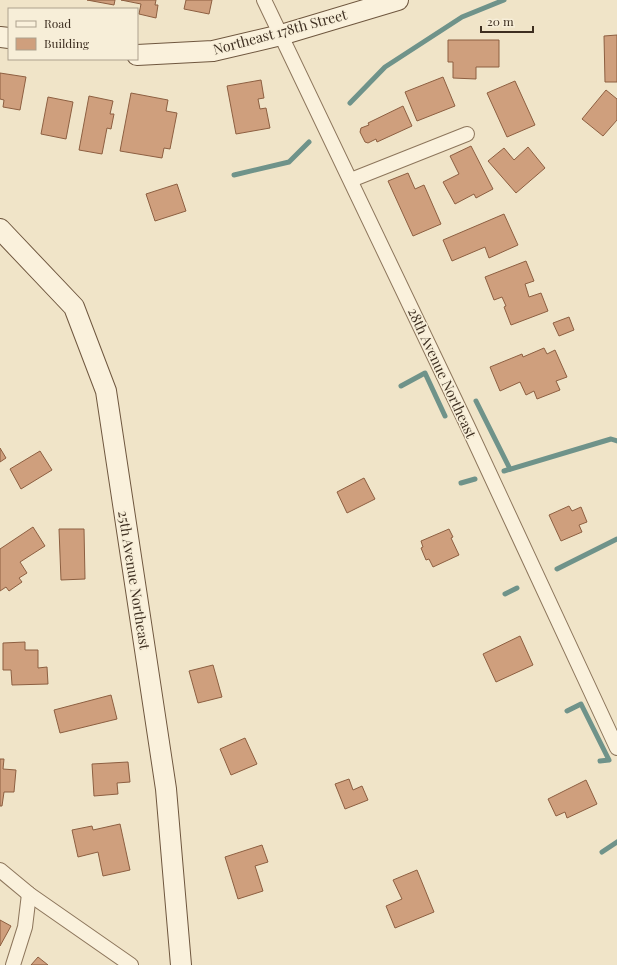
<svg xmlns="http://www.w3.org/2000/svg" width="617" height="965" font-family="'Playfair Display',serif">
<style>
.lines{fill:none;stroke-linecap:round;stroke-linejoin:round}
.stream{stroke:#6f938a;stroke-width:5}
.building{fill:#cf9f7d;stroke:#8d5f41}
.street-casing{stroke:#8d765c;stroke-width:16}
.secondary-casing{stroke:#6f573f;stroke-width:22}
.street{stroke:#faf1dc;stroke-width:14}
.secondary{stroke:#faf1dc;stroke-width:20}
.labels{text-anchor:middle;stroke-width:3;stroke-linejoin:round;paint-order:stroke}
.street-label{font-size:14px;fill:#3d2e20;stroke:#f7eed8}
</style>
<rect width="100%" height="100%" fill="#f0e4c8"/>
<g class="lines">
<!-- stream -->
<g class="stream">
<path d="M350,103L385,67L462,17L504,0"/>
<path d="M234,175L289,162L309,142"/>
<path d="M401,386L425,373L445,416"/>
<path d="M476,401L510,469"/>
<path d="M504,471L611,439L617,441"/>
<path d="M461,483L475,479"/>
<path d="M557,569L617,539"/>
<path d="M505,594L517,588"/>
<path d="M567,711L581,704L609,760L600,761"/>
<path d="M602,852L617,842"/>
</g>
</g>
<!-- building -->
<g class="building">
<path d="M87,0H115L114,5Z"/>
<path d="M121,0H156L155,5H158L156,18L139,14L141,4Z"/>
<path d="M186,0H212L209,14L184,9Z"/>
<path d="M617,35V82H605L604,36Z"/>
<path d="M448,40H499V67H476V79L453,78V62H448Z"/>
<path d="M0,73L26,77L20,110L3,107L4,100L0,99Z"/>
<path d="M443,77L455,106L417,121L405,92Z"/>
<path d="M261,80L264,98L258,99L260,109L266,108L270,128L236,134L227,86Z"/>
<path d="M515,81L535,125L507,137L487,93Z"/>
<path d="M606,90L617,99V120L603,136L582,119Z"/>
<path d="M131,93L168,100L166,111L177,113L170,149L164,148L162,158L120,151Z"/>
<path d="M89,96L113,101L110,114H114L111,129L107,128L102,154L79,150Z"/>
<path d="M48,97L73,102L66,139L41,134Z"/>
<path d="M403,106L412,126L377,142L376,139L368,143L365,142L360,132L361,128L369,125L368,123Z"/>
<path d="M471,146L493,189L476,198L474,194L455,204L443,182L459,174L450,156Z"/>
<path d="M528,147L545,168L516,193L488,161L504,148L514,160Z"/>
<path d="M408,173L415,189L424,185L441,224L413,236L388,181Z"/>
<path d="M177,184L186,211L155,221L146,194Z"/>
<path d="M504,214L518,245L489,258L485,247L452,261L443,240Z"/>
<path d="M526,261L534,281L525,284L529,297L541,293L548,311L511,325L504,307L506,306L502,297L494,300L485,277Z"/>
<path d="M569,317L574,330L559,336L553,323Z"/>
<path d="M544,348L547,354L555,350L567,377L556,381L560,390L537,399L534,391L526,395L520,382L500,391L490,367L522,354L523,357Z"/>
<path d="M0,448L6,458L0,462Z"/>
<path d="M40,451L52,470L21,489L10,469Z"/>
<path d="M364,478L375,499L347,513L337,492Z"/>
<path d="M569,506L572,511L581,507L587,522L579,525L582,532L561,541L549,515Z"/>
<path d="M33,527L45,546L20,562L27,573L19,578L22,582L9,591L6,587L0,591V549Z"/>
<path d="M59,529H84L85,579L61,580Z"/>
<path d="M449,529L453,537L451,538L459,555L433,567L429,559L426,560L421,548L423,547L421,541Z"/>
<path d="M520,636L533,665L496,682L483,654Z"/>
<path d="M25,642V650H38V668L47,667L48,684L12,685L11,670H3V643Z"/>
<path d="M213,665L222,697L198,703L189,671Z"/>
<path d="M111,695L117,719L60,733L54,710Z"/>
<path d="M245,738L257,764L231,775L220,749Z"/>
<path d="M0,759H4L3,769L16,770L14,792H4L2,806H0Z"/>
<path d="M128,762L130,782L117,783L118,794L94,796L92,764Z"/>
<path d="M349,779L353,790L362,786L368,800L345,809L335,784Z"/>
<path d="M586,780L597,804L567,818L565,812L556,816L548,799Z"/>
<path d="M120,824L130,870L103,876L98,852L78,857L72,830L92,826L93,830Z"/>
<path d="M262,845L268,862L255,866L263,891L238,899L225,857Z"/>
<path d="M417,870L434,912L395,928L386,906L402,899L393,880Z"/>
<path d="M0,920L11,926L0,946Z"/>
<path d="M38,957L48,965H31Z"/>
</g>
<g class="lines">
<defs>
<g id="street">
<path d="M264,0L468,427L617,748"/>
<path d="M351,180L467,134"/>
<path d="M0,870L29,894L131,965"/>
<path d="M13,965L25,927L29,894"/>
</g>
<g id="secondary">
<path d="M0,37L9,38"/>
<path d="M137,55L213,51L281,35L398,0"/>
<path d="M0,229L74,307L106,391L166,789L181,965"/>
</g>
</defs>
<!-- street casing -->
<use href="#street" class="street-casing"/>
<!-- secondary casing -->
<use href="#secondary" class="secondary-casing"/>
<!-- street -->
<use href="#street" class="street"/>
<!-- secondary -->
<use href="#secondary" class="secondary"/>
</g>
<g class="labels">
<!-- street labels -->
<g class="street-label">
<text transform="translate(280 32) rotate(-15)" y="5">Northeast 178th Street</text>
<text transform="translate(442 373) rotate(65)" y="5">28th Avenue Northeast</text>
<text transform="translate(134 580) rotate(81)" y="5">25th Avenue Northeast</text>
</g>
</g>
<!-- legend -->
<rect x="8" y="8" width="130" height="52" fill="#f7eed8" stroke="#ada18e"/>
<rect x="16" y="21" width="20" height="6" fill="#faf1dc" stroke="#ada18e"/>
<text x="44" y="28" font-size="12" fill="#3d2e20">Road</text>
<rect x="16" y="38" width="20" height="12" fill="#cf9f7d" stroke="#ada18e"/>
<text x="44" y="48" font-size="12" fill="#3d2e20">Building</text>
<!-- scale -->
<path d="M481 26v6h52v-6" fill="none" stroke="#3d2e20" stroke-width="2"/>
<text x="487" y="26" font-size="12" fill="#3d2e20" stroke="#f7eed8" stroke-width="3" paint-order="stroke">20 m</text>
</svg>
